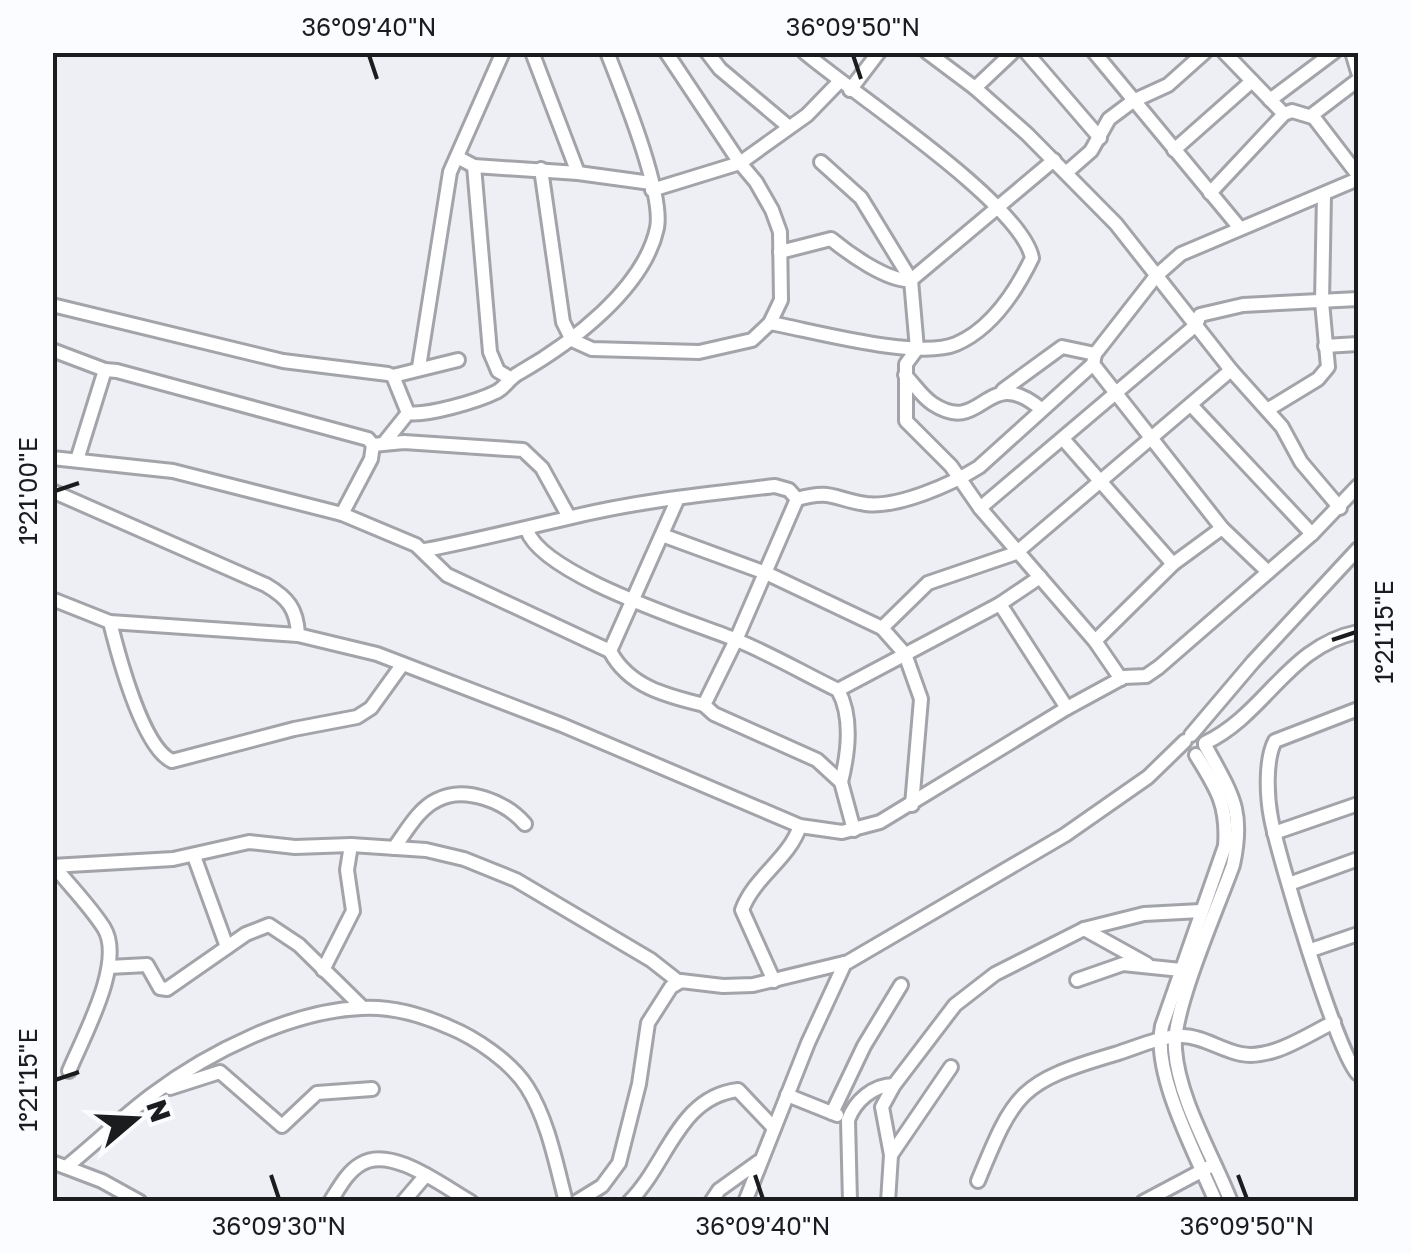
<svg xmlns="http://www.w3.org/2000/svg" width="1411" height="1254" font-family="'Golos Text',sans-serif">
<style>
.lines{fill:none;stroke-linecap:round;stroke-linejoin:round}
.minor-casing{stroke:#a2a4aa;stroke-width:18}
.minor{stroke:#fff;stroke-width:12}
.ticks{fill:none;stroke:#1b1c1e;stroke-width:4}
.neatline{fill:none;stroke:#1b1c1e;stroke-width:4}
.ticks-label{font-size:25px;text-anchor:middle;fill:#1b1c1e}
</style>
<rect width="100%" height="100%" fill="#edeff5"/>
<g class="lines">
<defs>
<g id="minor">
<path d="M532,52L578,173"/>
<path d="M707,52L720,69L789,127"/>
<path d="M927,52L975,88L1027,134L1116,224L1231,370L1282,427L1301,462L1340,508"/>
<path d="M1026,52L1100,138"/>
<path d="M1094,52L1239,227"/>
<path d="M1224,52L1284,114"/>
<path d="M1352,52L1358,72"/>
<path d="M1358,80L1312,115L1358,175"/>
<path d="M975,88L1013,52"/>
<path d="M850,90L879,52"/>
<path d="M1270,100L1334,52"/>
<path d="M1174,150L1252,81"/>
<path d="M457,157L474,166L578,173L651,183"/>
<path d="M821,162L861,198L911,280L917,349L906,364V421L951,466L980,508L1095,641L1121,679"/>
<path d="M474,166L490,352L498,371L510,378"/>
<path d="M541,169L563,322L572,340L592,349L699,352L752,340L770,323L781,300L780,232L772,210L756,182L740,163L666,52"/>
<path d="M1067,172L1091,151L1109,119L1133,101L1168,85L1205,52"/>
<path d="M652,190L740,163L807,115L839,82"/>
<path d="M1210,193L1284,114L1292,111L1312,117"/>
<path d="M780,252L831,239C848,253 888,282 911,280L1054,160"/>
<path d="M52,305L283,361L388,374L393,376L408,413C427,416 478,401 496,392C505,388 509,378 519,373C570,344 644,289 657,228C664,192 621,88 607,52"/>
<path d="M770,323C814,331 918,360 956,344C991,329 1016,291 1032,258C1021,203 852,93 804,52"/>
<path d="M1325,346L1358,344"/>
<path d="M52,350L105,370"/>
<path d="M1093,364L1222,528L1268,572"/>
<path d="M419,367L450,172L503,52"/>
<path d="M905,375C914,384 922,397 933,404C984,437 985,362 1041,409"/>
<path d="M393,376L458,360"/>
<path d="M1003,390L1062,347L1095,354"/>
<path d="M1191,405L1312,534"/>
<path d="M1267,410L1318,379L1328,367L1322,302L1324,195"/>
<path d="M1064,440L1173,564"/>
<path d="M384,443L408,413"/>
<path d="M373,445L404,442L523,450L542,468L569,517"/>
<path d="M52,458L173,471L342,514L416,545L447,575L610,651C629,687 667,696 704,705"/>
<path d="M77,460L105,370L117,371L368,439L373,445L371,459L342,514"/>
<path d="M52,491L266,585C288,598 297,609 298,635"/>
<path d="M980,508L1196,325L1200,315L1243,305L1358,299"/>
<path d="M527,530C542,575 689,621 734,639C769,653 803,673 838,690C853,717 848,754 841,782"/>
<path d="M662,535L766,573L882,628L905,654L921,699L912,805"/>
<path d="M425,550C473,541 520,529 568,518C636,501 706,494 775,486L789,490L797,499"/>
<path d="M52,599L110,622L298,635L377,654L562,725L800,826L842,832L880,822L1067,708L1124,677L1146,676L1159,667L1312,534L1358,486"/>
<path d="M1000,604L1067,708"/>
<path d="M110,622C118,654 142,747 172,761L294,729L357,717L371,708L402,665"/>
<path d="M882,628L928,583L1016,553L1231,370"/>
<path d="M1095,641L1173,564L1222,528"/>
<path d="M610,651L678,498"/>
<path d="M838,690L1000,604L1040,577"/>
<path d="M1358,709L1275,741C1265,760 1267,797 1271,818C1278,856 1337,1053 1358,1074"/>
<path d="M1191,735L1253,662L1358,549"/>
<path d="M1205,743C1266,714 1288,646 1358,632"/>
<path d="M1205,745C1231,794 1245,808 1233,865C1218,907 1172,1010 1175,1049C1178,1098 1213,1156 1231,1202"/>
<path d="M1196,755C1217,789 1228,805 1225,846L1162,1026C1152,1075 1197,1156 1216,1202"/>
<path d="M854,830L841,782L817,760L714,714L704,705L736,640L797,499C832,489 833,499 866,504C898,508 952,484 979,467L1093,364L1095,354L1156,276L1181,254L1358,179"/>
<path d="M1274,833L1358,804"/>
<path d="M394,848C406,832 418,809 437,800C465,785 506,802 525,824"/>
<path d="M194,856L227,947"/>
<path d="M52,866L173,859L249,842L295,847L351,845L426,850L464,859L516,880L651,960L679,982"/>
<path d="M54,866C70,886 90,906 104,928C125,962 83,1037 69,1071"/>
<path d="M1289,884L1358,859"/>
<path d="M1084,929L1147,964"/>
<path d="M1311,950L1358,934"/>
<path d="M109,967L147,965L160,988L167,989L246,934L269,925L299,945L362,1007"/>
<path d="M323,970L353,911L347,870L351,845"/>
<path d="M1077,980L1123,964L1181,970"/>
<path d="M774,981L742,910C754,877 789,859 800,826"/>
<path d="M170,1088L220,1072L282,1126L317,1093L372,1089"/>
<path d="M787,1095L837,1115"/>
<path d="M832,1113L864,1046L901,985"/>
<path d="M891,1155L951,1067"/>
<path d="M52,1162L102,1181L140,1202"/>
<path d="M66,1167C96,1143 123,1116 153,1094C209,1052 291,1011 361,1008C392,1006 422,1015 449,1027C476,1038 511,1062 527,1087C548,1120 556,1164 566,1202"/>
<path d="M978,1181C1015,1091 1020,1082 1115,1054C1135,1048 1160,1036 1182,1036C1202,1036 1221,1050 1241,1054C1272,1060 1307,1035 1334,1022"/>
<path d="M330,1202C339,1188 347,1172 361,1164C391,1145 444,1187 471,1202"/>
<path d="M403,1202L426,1175"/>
<path d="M576,1202L602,1186L619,1163L639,1084L648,1023L671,987L681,981L723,986L753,985L848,962L1065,835L1148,777L1185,741"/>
<path d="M629,1202C667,1165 678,1097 738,1090L774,1128"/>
<path d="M711,1202L719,1190L758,1162"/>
<path d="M745,1202L808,1043L845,963"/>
<path d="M850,1202L848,1120C855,1101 873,1085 894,1085"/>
<path d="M888,1202L891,1155L882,1107L894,1085L955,1005L995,974L1084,929L1144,914L1201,911"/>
<path d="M1143,1202L1209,1167"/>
</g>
</defs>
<!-- minor casing -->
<use href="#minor" class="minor-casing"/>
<!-- minor -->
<use href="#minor" class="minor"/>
</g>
<!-- ticks -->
<path class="ticks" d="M369,55L377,79M853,55L861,79M55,491L79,483M1332,640L1356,632M55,1080L79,1072M271,1175L279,1199M755,1175L763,1199M1238,1175L1247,1199"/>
<!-- border -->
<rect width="1411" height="1254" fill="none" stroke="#fbfcff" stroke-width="110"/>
<!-- north arrow -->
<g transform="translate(135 1119) rotate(71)" stroke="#fbfcff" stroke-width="8" paint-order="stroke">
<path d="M0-8L18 38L0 25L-18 38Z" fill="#1b1c1e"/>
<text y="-15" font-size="28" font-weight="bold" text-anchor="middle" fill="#1b1c1e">N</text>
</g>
<rect x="55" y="55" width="1301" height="1144" class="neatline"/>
<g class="ticks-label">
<text x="369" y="36">36°09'40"N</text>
<text x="853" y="36">36°09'50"N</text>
<text transform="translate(28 491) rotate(-90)" y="9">1°21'00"E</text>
<text transform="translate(1384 632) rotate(-90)" y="9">1°21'15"E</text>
<text transform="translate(28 1080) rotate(-90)" y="9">1°21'15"E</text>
<text x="279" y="1235">36°09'30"N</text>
<text x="763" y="1235">36°09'40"N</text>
<text x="1247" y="1235">36°09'50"N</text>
</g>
</svg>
